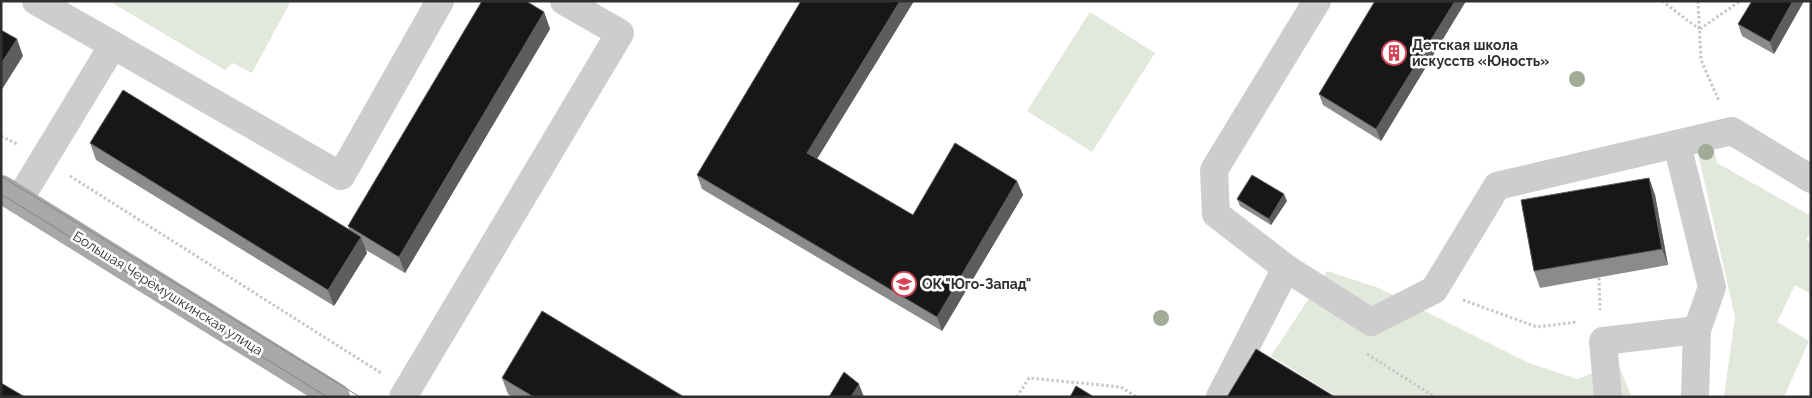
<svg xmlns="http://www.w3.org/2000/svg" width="1812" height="398" font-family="Raleway,sans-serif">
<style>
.green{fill:#e3e8dc}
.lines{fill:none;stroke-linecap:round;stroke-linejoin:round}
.path{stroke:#c7c7c7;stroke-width:3;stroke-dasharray:2.5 2.5;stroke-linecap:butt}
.minor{stroke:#cdcdcd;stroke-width:28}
.major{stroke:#a8a8a8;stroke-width:28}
.tram{stroke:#858585;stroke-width:1}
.tree{fill:#a1ab96}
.wall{fill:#8b8b8b}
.shaded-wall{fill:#5d5d5d}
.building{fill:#171717;stroke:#5d5d5d}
.labels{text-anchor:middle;stroke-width:5;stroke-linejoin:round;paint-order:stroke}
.poi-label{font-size:14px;font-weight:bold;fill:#303030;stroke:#fff;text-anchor:start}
.street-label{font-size:14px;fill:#303030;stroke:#fff}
</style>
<rect width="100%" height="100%" fill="#fff"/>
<!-- green -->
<g class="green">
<path d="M109,1H291L252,73L233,63L225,70Z"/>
<path d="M1090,12L1155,53L1092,152L1027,111Z"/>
<path d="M1712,143L1717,163L1811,216V230L1806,240L1811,243V294L1795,285L1777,322L1809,341L1784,397H1724L1735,317L1697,149Z"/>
<path d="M1327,271L1379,288L1529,363L1577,379L1618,364L1632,397H1337L1271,356Z"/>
</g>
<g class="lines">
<!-- path -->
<g class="path">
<path d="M1662,1L1699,29"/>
<path d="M1698,1L1701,60L1719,101"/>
<path d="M1700,29L1740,1"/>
<path d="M1,136L17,144"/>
<path d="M70,176L381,373"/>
<path d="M1599,278L1600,310"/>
<path d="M1463,300L1537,327L1577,322"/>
<path d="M1367,354L1435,397"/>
<path d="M1017,397L1029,378L1121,387L1137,397"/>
</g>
<!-- minor -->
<g class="minor">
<path d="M1317,1L1214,170L1216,214L1286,268L1371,322L1434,290L1497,186L1732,131L1811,179"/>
<path d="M113,45L341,176L440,1"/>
<path d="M1677,144L1712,287L1697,330L1695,397"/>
<path d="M19,200L113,45L36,1"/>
<path d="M403,397L620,33L564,1"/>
<path d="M1220,397L1286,268"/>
<path d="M1608,397L1603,341L1697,330"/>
</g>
<!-- major -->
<path class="major" d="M1,189L336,397"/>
<!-- tram -->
<g class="tram">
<path d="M1,176L360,397"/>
<path d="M1,194L327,397"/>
</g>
</g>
<!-- trees -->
<g class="tree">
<circle cx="1577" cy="79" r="8"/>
<circle cx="1706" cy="152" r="8"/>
<circle cx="1161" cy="318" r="8"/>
</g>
<!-- wall -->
<g class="wall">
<path d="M801,1H914L817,159L913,215L1017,181L1023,195L942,331L702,189L697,175Z"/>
<path d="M1375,1H1466L1381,141L1323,105L1319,94Z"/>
<path d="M1804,1L1774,54L1742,36L1738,24Z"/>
<path d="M544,12L550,29L405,273L366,250L367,253L334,306L96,160L90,143L349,229L348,226Z"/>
<path d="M1649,178L1655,195L1668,265L1540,288L1534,271Z"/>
<path d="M1237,199L1287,201L1271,225L1240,206Z"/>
<path d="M502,378L684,397H513L508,394Z"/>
</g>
<!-- shaded-wall -->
<g class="shaded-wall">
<path d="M900,1H914L812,167L807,153Z"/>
<path d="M1455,1H1466L1381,141L1376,129Z"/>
<path d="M1793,1H1804L1774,54L1770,42Z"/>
<path d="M544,12L550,29L405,273L399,257Z"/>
<path d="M17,39L23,56L1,91V64Z"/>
<path d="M1649,178L1655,195L1668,265L1662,249Z"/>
<path d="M1017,181L1023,195L942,331L937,317Z"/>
<path d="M1284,194L1287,201L1271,225L1269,219Z"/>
<path d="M361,237L367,253L334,306L328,290Z"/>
<path d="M859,384L864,397H851Z"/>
</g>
<!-- building -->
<g class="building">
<path d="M482,1H526L544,12L399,257L348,226Z"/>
<path d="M801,1H900L807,153L913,215L955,143L1017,181L937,317L697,175Z"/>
<path d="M1375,1H1455L1376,129L1319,94Z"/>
<path d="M1752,1H1793L1770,42L1738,24Z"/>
<path d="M1,30L17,39L1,64Z"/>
<path d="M123,90L361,237L328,290L90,143Z"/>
<path d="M1252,175L1284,194L1269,219L1237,199Z"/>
<path d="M1649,178L1662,249L1534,271L1521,200Z"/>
<path d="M542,311L684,397H534L502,378Z"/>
<path d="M1256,349L1335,397H1227Z"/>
<path d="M844,372L859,384L851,397H829Z"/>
<path d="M1,383L25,397H1Z"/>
<path d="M1076,386L1094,397H1070Z"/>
</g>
<!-- icons -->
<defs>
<symbol id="building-ring" viewBox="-11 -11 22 22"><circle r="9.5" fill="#fff" stroke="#d54354" stroke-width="1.5"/><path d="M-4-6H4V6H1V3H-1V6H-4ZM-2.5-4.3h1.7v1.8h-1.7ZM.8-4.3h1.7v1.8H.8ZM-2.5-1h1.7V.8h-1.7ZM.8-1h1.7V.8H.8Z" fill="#d54354"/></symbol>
<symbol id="school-ring" viewBox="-11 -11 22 22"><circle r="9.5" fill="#fff" stroke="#d54354" stroke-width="1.5"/><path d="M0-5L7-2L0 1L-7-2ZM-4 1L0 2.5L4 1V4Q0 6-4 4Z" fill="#d54354"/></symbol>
</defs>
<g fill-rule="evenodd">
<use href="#building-ring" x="1380" y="39" width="28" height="28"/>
<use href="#school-ring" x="890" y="270" width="28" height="28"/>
</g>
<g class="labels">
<!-- poi labels -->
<g class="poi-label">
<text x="1412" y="50">Детская школа<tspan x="1412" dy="16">искусств «Юность»</tspan></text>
<text x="922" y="289">ОК "Юго-Запад"</text>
</g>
<!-- street labels -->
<g class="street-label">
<text transform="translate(168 293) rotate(32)" y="5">Большая Черёмушкинская улица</text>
</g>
</g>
<!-- border -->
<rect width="1812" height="398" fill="none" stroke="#303030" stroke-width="5"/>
</svg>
